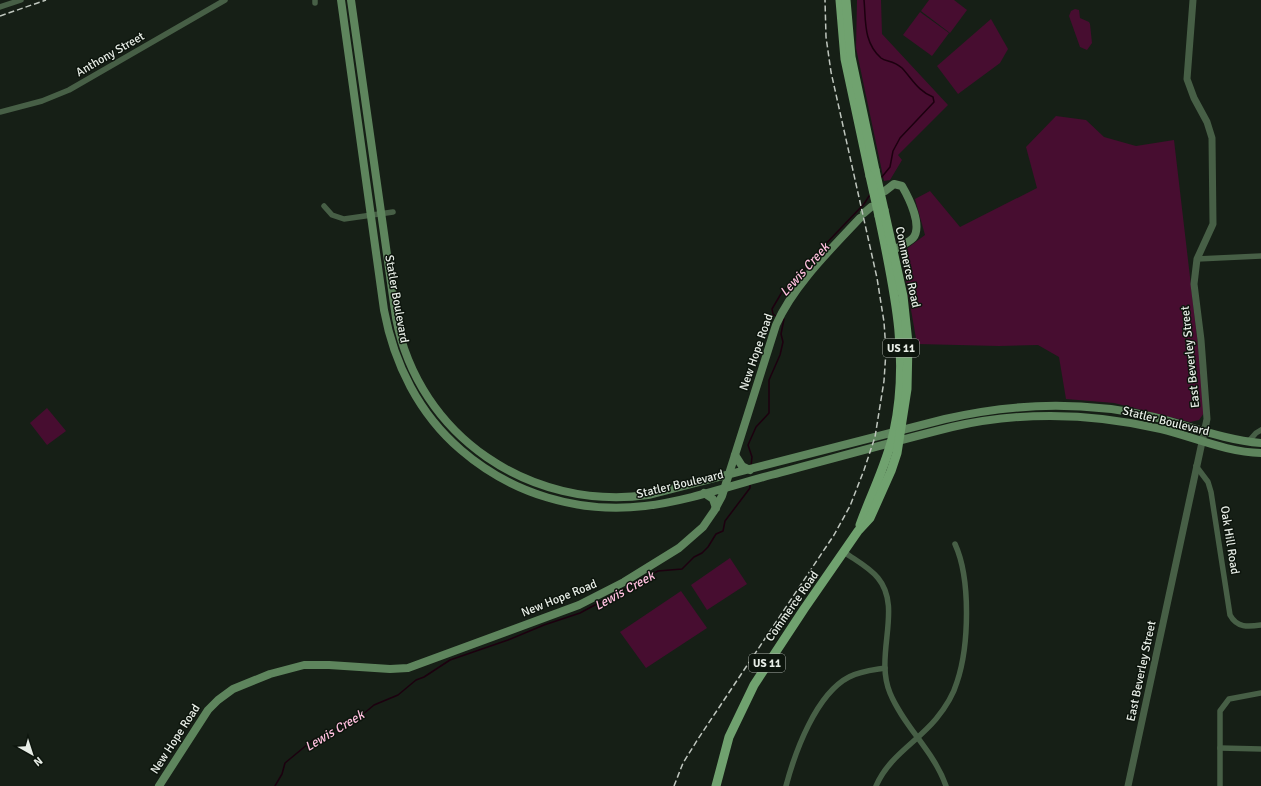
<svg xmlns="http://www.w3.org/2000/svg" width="1261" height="786" font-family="Signika,sans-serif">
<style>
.green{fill:#470d30}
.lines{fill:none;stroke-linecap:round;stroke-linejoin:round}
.stream{stroke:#1c000f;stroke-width:1.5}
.minor{stroke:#475f46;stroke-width:5.5}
.tertiary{stroke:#475f46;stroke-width:7}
.secondary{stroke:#5e855d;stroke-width:8}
.primary{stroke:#70a26f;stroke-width:9}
.rail{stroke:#bfc6be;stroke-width:1.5;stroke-dasharray:6 3;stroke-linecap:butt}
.primary-bridge{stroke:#70a26f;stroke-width:9}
.labels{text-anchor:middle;stroke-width:3;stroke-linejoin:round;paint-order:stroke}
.shield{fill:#0d150d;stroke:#a6aca5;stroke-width:1}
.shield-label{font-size:11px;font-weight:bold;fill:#e7ede6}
.street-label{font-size:12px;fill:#e7ede6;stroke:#0d150d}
.water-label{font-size:13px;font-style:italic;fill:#ffbfde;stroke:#0d150d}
</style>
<rect width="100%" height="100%" fill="#161f16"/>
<!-- green -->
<g class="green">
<path d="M857,0H881L882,34L948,105L898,155L902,160L890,180L884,181L856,48Z"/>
<path d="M929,0H954L967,10L950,33L921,11Z"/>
<path d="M1075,9L1079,10L1080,18L1089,22L1090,24L1092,43L1087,50L1080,47L1069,16L1071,11Z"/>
<path d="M920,12L949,33L932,56L903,35Z"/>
<path d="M991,19L1008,49L1000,63L958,94L937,66Z"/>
<path d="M1056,116L1086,120L1104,137L1136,146L1174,140L1199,354L1204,413L1199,420L1190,422L1114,403L1066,399L1059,357L1038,345L999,346L917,344L901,253L925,235L915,199L930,191L960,227L1037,188L1026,147Z"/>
<path d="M47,408L66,431L47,445L30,423Z"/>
<path d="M730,558L747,584L707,610L691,585Z"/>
<path d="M681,591L707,628L646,668L620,632Z"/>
</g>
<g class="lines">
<!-- stream -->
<g class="stream">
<path d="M864,0C866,20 863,42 881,58C886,62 893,60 902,68C913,80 918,91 933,97L934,102L900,138L893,151L890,167L881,178"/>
<path d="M776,316L773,314L772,309L782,292L805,269L817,253L864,204L871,193"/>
<path d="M751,466L752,457L748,445L756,427L769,413V380L780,355L783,342L781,334L784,319L782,318"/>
<path d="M275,786L282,774L285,763L314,739L329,734L354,717L362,715L374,705L398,695L416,680L424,677L450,660L508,640L544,625L580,613L658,571L682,569L694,557L702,553L708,547L716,534L723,531L725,521L750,488V484"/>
</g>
<!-- minor -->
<g class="minor">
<path d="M315,0V3"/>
<path d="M0,7L21,0"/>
<path d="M0,112L42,101L69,90L225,0"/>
<path d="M324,206L332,215L344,219L393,212"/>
<path d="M1197,259L1261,256"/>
<path d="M1248,442L1256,433L1261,430"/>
<path d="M1196,466L1208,482L1211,492L1230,615C1237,628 1248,627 1261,625"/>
<path d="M844,552C855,560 869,567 878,578C903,608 874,655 890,693C904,727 934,751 946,786"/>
<path d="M1220,748L1261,749"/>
<path d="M786,786C795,752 816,694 849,677C860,671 873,670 885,668"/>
<path d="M876,786C889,756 916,743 936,719C945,708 953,696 957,682C969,646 971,579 955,544"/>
<path d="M1220,786V711L1229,699L1261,693"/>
</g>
<!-- tertiary -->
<path class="tertiary" d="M1128,786L1207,419L1201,340L1194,284L1197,259L1213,224L1212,138L1207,122L1194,98L1187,79L1193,0"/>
<!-- secondary -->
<g class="secondary">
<path d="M341,0L384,310C394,364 419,414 461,450C512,494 579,514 645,506C687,501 730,486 771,475C831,459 892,442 952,427C1022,411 1092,413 1161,429C1194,437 1226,452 1261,453"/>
<path d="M351,0L396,318C419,437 531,511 648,495L945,419C1014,403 1085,401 1154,417C1190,426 1224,440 1261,443"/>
<path d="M885,191L894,184L902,186C909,198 923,226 913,238C907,244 896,248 889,252"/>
<path d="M864,213L871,207"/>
<path d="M735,455L742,466L750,470"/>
<path d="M704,493L713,499L716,508"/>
<path d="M159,786L208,710L218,700L233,689L270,674L304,665H329L390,669L408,668L579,605L624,582L679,548L703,527L714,511L722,496L776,325C793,286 831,249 860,218"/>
</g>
<!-- primary -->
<g class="primary">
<path d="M840,0L845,59L870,176"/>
<path d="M846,0L851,57L875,170"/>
<path d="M860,525C871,494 887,464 894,431C910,356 894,289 879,216"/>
<path d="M716,786L729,737L754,685L804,609L858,531L870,518L891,471L897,453L907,389L908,343L903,296L884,210"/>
</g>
<!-- rail -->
<g class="rail">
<path d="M0,16L46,0"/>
<path d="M674,786L683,763L698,739L834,535L850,506L864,470L875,437L884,381L886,351L884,322L877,278L831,72L826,37L825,0"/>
</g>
<!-- primary-bridge -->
<g class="primary-bridge">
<path d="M875,170L884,210"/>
<path d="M870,176L879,216"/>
</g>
</g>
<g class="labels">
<!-- shield labels -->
<g class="shield">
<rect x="883" y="339" width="36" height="18" rx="3"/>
<rect x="749" y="654" width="36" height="18" rx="3"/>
</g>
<g class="shield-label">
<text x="901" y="352">US 11</text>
<text x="767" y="667">US 11</text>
</g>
<!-- street labels -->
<g class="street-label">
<text transform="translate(110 54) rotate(-30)" y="4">Anthony Street</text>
<text transform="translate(908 267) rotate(78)" y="4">Commerce Road</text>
<text transform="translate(397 299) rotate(80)" y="4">Statler Boulevard</text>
<text transform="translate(756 352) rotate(-71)" y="4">New Hope Road</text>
<text transform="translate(1190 357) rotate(-96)" y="4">East Beverley Street</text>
<text transform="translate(1166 421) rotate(14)" y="4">Statler Boulevard</text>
<text transform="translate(680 484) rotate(-13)" y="4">Statler Boulevard</text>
<text transform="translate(1230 540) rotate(81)" y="4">Oak Hill Road</text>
<text transform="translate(559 598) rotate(-22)" y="4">New Hope Road</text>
<text transform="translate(792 606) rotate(-55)" y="4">Commerce Road</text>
<text transform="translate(1141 671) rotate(-78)" y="4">East Beverley Street</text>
<text transform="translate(175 739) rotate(-57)" y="4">New Hope Road</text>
</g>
<!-- water labels -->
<g class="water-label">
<text transform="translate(804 269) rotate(-48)" y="5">Lewis Creek</text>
<text transform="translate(624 590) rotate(-29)" y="5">Lewis Creek</text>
<text transform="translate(334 730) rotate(-31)" y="5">Lewis Creek</text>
</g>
</g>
<!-- north arrow -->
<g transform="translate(32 754) rotate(141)" stroke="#0d150d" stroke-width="3" paint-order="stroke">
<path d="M0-3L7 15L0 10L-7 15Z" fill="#e7ede6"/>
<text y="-6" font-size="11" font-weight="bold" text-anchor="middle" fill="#e7ede6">N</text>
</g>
</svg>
